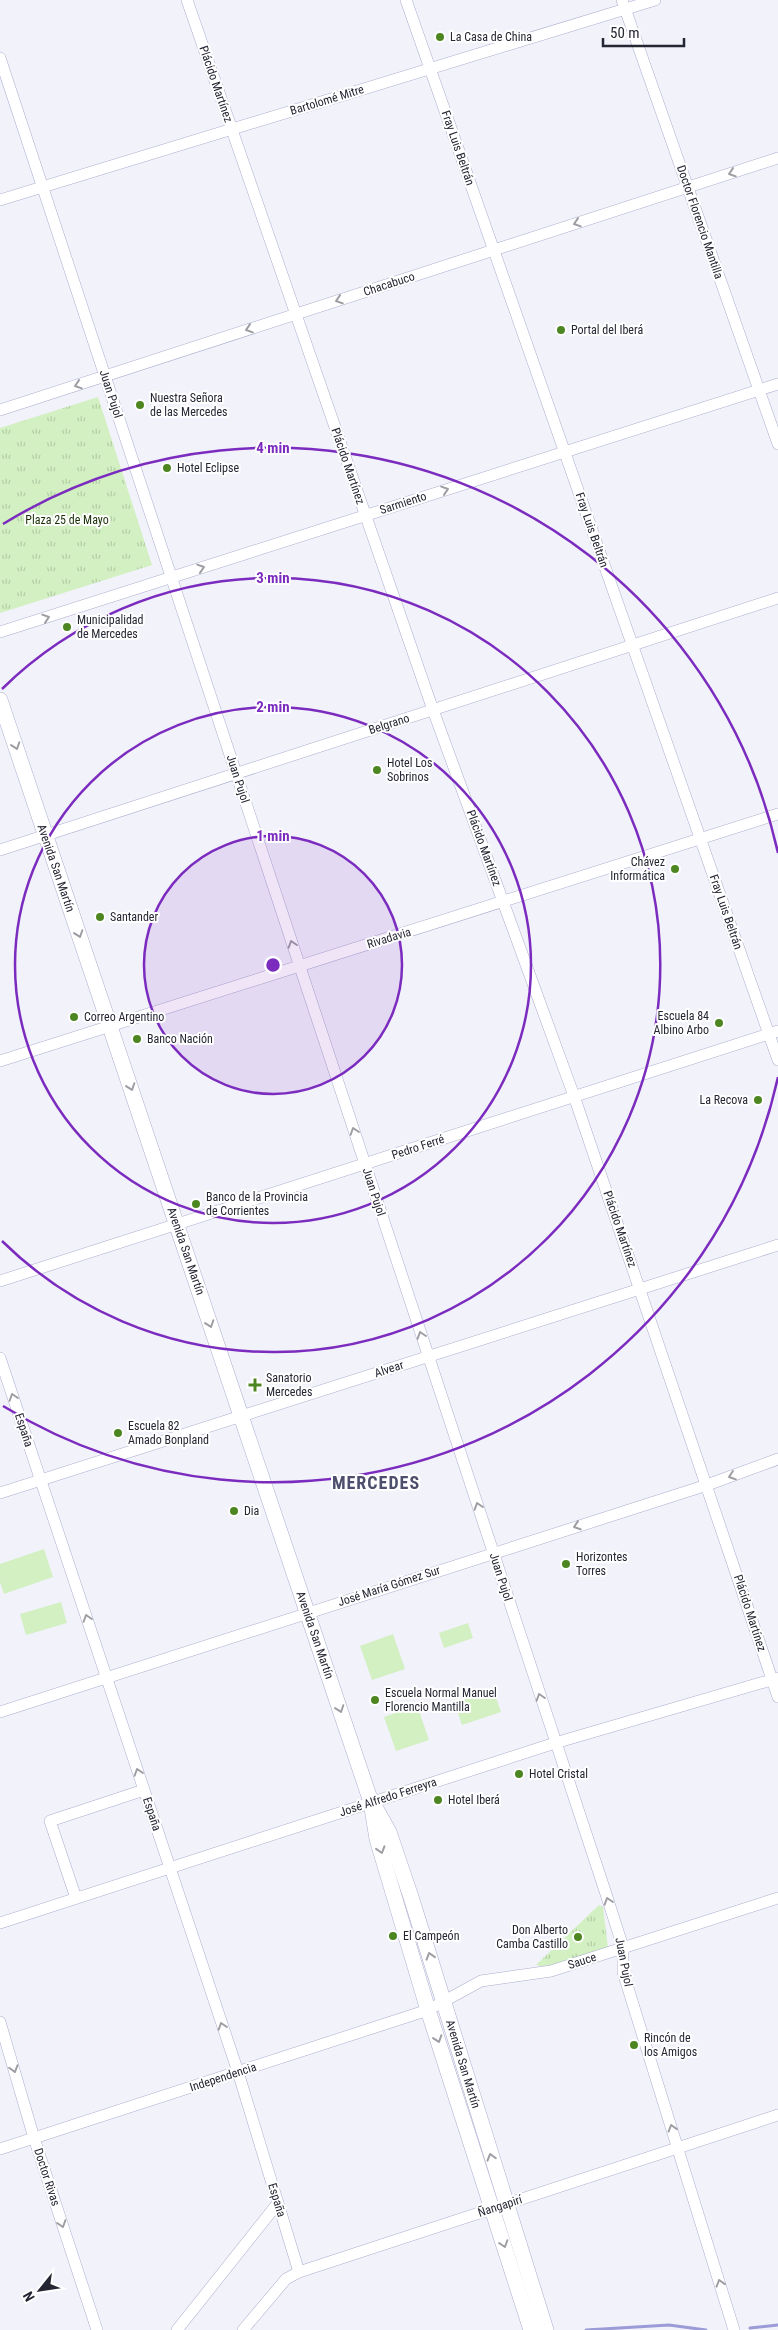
<svg xmlns="http://www.w3.org/2000/svg" width="778" height="2330" font-family="'Roboto Condensed',sans-serif">
<style>
.park{fill:url(#park-tufts)}
.pitch{fill:#d2f0c1}
.lines{fill:none;stroke-linecap:round;stroke-linejoin:round}
.stream{stroke:#9b9bd8;stroke-width:3}
.street-casing{stroke:#acadcf;stroke-width:12}
.secondary-casing{stroke:#acadcf;stroke-width:16}
.street{stroke:#fff;stroke-width:11}
.secondary{stroke:#fff;stroke-width:15}
.oneway{stroke:#9d9da3}
.ring{fill:none;stroke:#7b2cbf;stroke-width:2.5}
.poi-dot{fill:#4d8621;stroke:#fff;stroke-width:2}
.labels{text-anchor:middle;stroke-width:4;stroke-linejoin:round;paint-order:stroke}
.poi-label{font-size:12px;fill:#252633;stroke:#fff;text-anchor:start}
.street-label{font-size:12px;fill:#252633;stroke:#fff}
.park-label{font-size:12px;fill:#193007;stroke:#fff}
.district-label{font-size:18px;font-weight:bold;letter-spacing:1px;fill:#4e4f6c;stroke:#fff}
.centre{fill:#7b2cbf;stroke:#fff;stroke-width:2.5}
.ring-label{font-size:15px;text-anchor:middle;font-weight:bold;fill:#7b2cbf;stroke:#fff;stroke-width:4;stroke-linejoin:round;paint-order:stroke}
</style>
<defs>
<pattern id="park-tufts" width="24" height="20" patternUnits="userSpaceOnUse" patternTransform="scale(1.25)"><rect width="24" height="20" fill="#d2f0c1"/><path d="M3 7l-1-3M5 7V3M7 7l1-3M15 17l-1-3M17 17v-4M19 17l1-3" fill="none" stroke="#b4cea6"/></pattern>
</defs>
<rect width="100%" height="100%" fill="#f2f2fa"/>
<!-- park -->
<g class="park">
<path d="M98,397L152,565L0,613V428Z"/>
<path d="M599,1905L603,1907L608,1948L551,1969L536,1965Z"/>
</g>
<!-- pitch -->
<g class="pitch">
<path d="M44,1549L53,1577L4,1594L0,1582V1564Z"/>
<path d="M61,1602L67,1623L26,1635L20,1614Z"/>
<path d="M468,1623L473,1638L444,1648L439,1633Z"/>
<path d="M393,1634L405,1669L372,1680L360,1646Z"/>
<path d="M493,1689L501,1712L462,1725L454,1701Z"/>
<path d="M417,1705L429,1740L396,1751L384,1717Z"/>
</g>
<g class="lines">
<!-- stream -->
<g class="stream">
<path d="M750,2328L778,2325"/>
<path d="M586,2330L669,2325L706,2330"/>
</g>
<defs>
<g id="street">
<path d="M187,0L433,710L574,1096L778,1697"/>
<path d="M406,0L778,1060"/>
<path d="M622,0L778,444"/>
<path d="M0,58L606,1894L623,1947V1972L734,2330"/>
<path d="M0,200L655,0"/>
<path d="M0,410L778,158"/>
<path d="M0,632L778,384"/>
<path d="M0,850L778,598"/>
<path d="M0,1061L778,814"/>
<path d="M0,1281L778,1031"/>
<path d="M0,1358L238,2072L299,2272"/>
<path d="M0,1493L778,1245"/>
<path d="M0,1712L707,1485L778,1459"/>
<path d="M76,1898L50,1821L144,1790"/>
<path d="M0,1923L555,1743L778,1678"/>
<path d="M0,2022L34,2138L97,2330"/>
<path d="M0,2149L428,2010L481,1981L551,1971L778,1898"/>
<path d="M177,2330L278,2203"/>
<path d="M243,2330L286,2279L299,2272L778,2115"/>
</g>
<g id="secondary">
<path d="M0,700L371,1802L377,1839L428,2010L531,2330"/>
<path d="M376,1809L389,1832L411,1897L546,2330"/>
</g>
</defs>
<!-- street casing -->
<use href="#street" class="street-casing"/>
<!-- secondary casing -->
<use href="#secondary" class="secondary-casing"/>
<!-- street -->
<use href="#street" class="street"/>
<!-- secondary -->
<use href="#secondary" class="secondary"/>
</g>
<!-- one-way arrows -->
<defs><path id="oneway-chevron" d="M-2-3.5L2.5 0L-2 3.5" fill="none" stroke-width="1.6" stroke-linecap="round" stroke-linejoin="round" transform="scale(1.25)"/></defs>
<g class="oneway">
<use href="#oneway-chevron" transform="translate(732 173) rotate(162)"/>
<use href="#oneway-chevron" transform="translate(577 223) rotate(162)"/>
<use href="#oneway-chevron" transform="translate(339 300) rotate(162)"/>
<use href="#oneway-chevron" transform="translate(249 329) rotate(162)"/>
<use href="#oneway-chevron" transform="translate(78 385) rotate(162)"/>
<use href="#oneway-chevron" transform="translate(445 490) rotate(-18)"/>
<use href="#oneway-chevron" transform="translate(201 568) rotate(-18)"/>
<use href="#oneway-chevron" transform="translate(46 618) rotate(-18)"/>
<use href="#oneway-chevron" transform="translate(16 746) rotate(71)"/>
<use href="#oneway-chevron" transform="translate(79 934) rotate(71)"/>
<use href="#oneway-chevron" transform="translate(292 944) rotate(-108)"/>
<use href="#oneway-chevron" transform="translate(131 1087) rotate(71)"/>
<use href="#oneway-chevron" transform="translate(354 1131) rotate(-108)"/>
<use href="#oneway-chevron" transform="translate(210 1324) rotate(71)"/>
<use href="#oneway-chevron" transform="translate(421 1335) rotate(-108)"/>
<use href="#oneway-chevron" transform="translate(13 1397) rotate(-108)"/>
<use href="#oneway-chevron" transform="translate(732 1476) rotate(161)"/>
<use href="#oneway-chevron" transform="translate(478 1506) rotate(-108)"/>
<use href="#oneway-chevron" transform="translate(577 1526) rotate(162)"/>
<use href="#oneway-chevron" transform="translate(87 1618) rotate(-108)"/>
<use href="#oneway-chevron" transform="translate(540 1697) rotate(-108)"/>
<use href="#oneway-chevron" transform="translate(340 1709) rotate(71)"/>
<use href="#oneway-chevron" transform="translate(138 1772) rotate(-108)"/>
<use href="#oneway-chevron" transform="translate(381 1850) rotate(73)"/>
<use href="#oneway-chevron" transform="translate(608 1901) rotate(-108)"/>
<use href="#oneway-chevron" transform="translate(430 1956) rotate(-107)"/>
<use href="#oneway-chevron" transform="translate(222 2026) rotate(-108)"/>
<use href="#oneway-chevron" transform="translate(438 2039) rotate(71)"/>
<use href="#oneway-chevron" transform="translate(14 2069) rotate(74)"/>
<use href="#oneway-chevron" transform="translate(672 2128) rotate(-107)"/>
<use href="#oneway-chevron" transform="translate(491 2157) rotate(-106)"/>
<use href="#oneway-chevron" transform="translate(62 2224) rotate(72)"/>
<use href="#oneway-chevron" transform="translate(504 2244) rotate(72)"/>
<use href="#oneway-chevron" transform="translate(720 2283) rotate(-107)"/>
</g>
<!-- distance rings -->
<circle cx="273" cy="965" r="129" fill="#7b2cbf" fill-opacity=".12"/>
<g class="ring">
<circle cx="273" cy="965" r="129"/>
<circle cx="273" cy="965" r="258"/>
<path d="M2 689A387 387 0 1 1 2 1241"/>
<path d="M778 1077A517 517 0 0 1 3 1406M3 524A517 517 0 0 1 778 853"/>
</g>
<!-- markers -->
<g class="poi-dot">
<circle cx="440" cy="37" r="5"/>
<circle cx="561" cy="330" r="5"/>
<circle cx="140" cy="405" r="5"/>
<circle cx="167" cy="468" r="5"/>
<circle cx="67" cy="627" r="5"/>
<circle cx="377" cy="770" r="5"/>
<circle cx="675" cy="869" r="5"/>
<circle cx="100" cy="917" r="5"/>
<circle cx="74" cy="1017" r="5"/>
<circle cx="719" cy="1023" r="5"/>
<circle cx="137" cy="1039" r="5"/>
<circle cx="758" cy="1100" r="5"/>
<circle cx="196" cy="1204" r="5"/>
<path d="M252.5 1377.5h5v5h5v5h-5v5h-5v-5h-5v-5h5z"/>
<circle cx="118" cy="1433" r="5"/>
<circle cx="234" cy="1511" r="5"/>
<circle cx="566" cy="1564" r="5"/>
<circle cx="375" cy="1700" r="5"/>
<circle cx="519" cy="1774" r="5"/>
<circle cx="438" cy="1800" r="5"/>
<circle cx="393" cy="1936" r="5"/>
<circle cx="578" cy="1937" r="5"/>
<circle cx="634" cy="2045" r="5"/>
</g>
<g class="labels">
<!-- poi labels -->
<g class="poi-label">
<text x="450" y="41">La Casa de China</text>
<text x="571" y="334">Portal del Iberá</text>
<text x="150" y="402">Nuestra Señora<tspan x="150" dy="14">de las Mercedes</tspan></text>
<text x="177" y="472">Hotel Eclipse</text>
<text x="77" y="624">Municipalidad<tspan x="77" dy="14">de Mercedes</tspan></text>
<text x="387" y="767">Hotel Los<tspan x="387" dy="14">Sobrinos</tspan></text>
<text x="665" y="866" text-anchor="end">Chávez<tspan x="665" dy="14">Informática</tspan></text>
<text x="110" y="921">Santander</text>
<text x="709" y="1020" text-anchor="end">Escuela 84<tspan x="709" dy="14">Albino Arbo</tspan></text>
<text x="84" y="1021">Correo Argentino</text>
<text x="147" y="1043">Banco Nación</text>
<text x="748" y="1104" text-anchor="end">La Recova</text>
<text x="206" y="1201">Banco de la Provincia<tspan x="206" dy="14">de Corrientes</tspan></text>
<text x="266" y="1382">Sanatorio<tspan x="266" dy="14">Mercedes</tspan></text>
<text x="128" y="1430">Escuela 82<tspan x="128" dy="14">Amado Bonpland</tspan></text>
<text x="244" y="1515">Dia</text>
<text x="576" y="1561">Horizontes<tspan x="576" dy="14">Torres</tspan></text>
<text x="385" y="1697">Escuela Normal Manuel<tspan x="385" dy="14">Florencio Mantilla</tspan></text>
<text x="529" y="1778">Hotel Cristal</text>
<text x="448" y="1804">Hotel Iberá</text>
<text x="568" y="1934" text-anchor="end">Don Alberto<tspan x="568" dy="14">Camba Castillo</tspan></text>
<text x="403" y="1940">El Campeón</text>
<text x="644" y="2042">Rincón de<tspan x="644" dy="14">los Amigos</tspan></text>
</g>
<!-- street labels -->
<g class="street-label">
<text transform="translate(216 84) rotate(71)" y="4">Plácido Martínez</text>
<text transform="translate(327 100) rotate(-17)" y="4">Bartolomé Mitre</text>
<text transform="translate(458 148) rotate(71)" y="4">Fray Luis Beltrán</text>
<text transform="translate(700 222) rotate(71)" y="4">Doctor Florencio Mantilla</text>
<text transform="translate(389 284) rotate(-18)" y="4">Chacabuco</text>
<text transform="translate(111 394) rotate(72)" y="4">Juan Pujol</text>
<text transform="translate(348 466) rotate(71)" y="4">Plácido Martínez</text>
<text transform="translate(403 503) rotate(-18)" y="4">Sarmiento</text>
<text transform="translate(592 530) rotate(71)" y="4">Fray Luis Beltrán</text>
<text transform="translate(389 724) rotate(-18)" y="4">Belgrano</text>
<text transform="translate(238 779) rotate(72)" y="4">Juan Pujol</text>
<text transform="translate(484 848) rotate(70)" y="4">Plácido Martínez</text>
<text transform="translate(56 868) rotate(71)" y="4">Avenida San Martín</text>
<text transform="translate(726 912) rotate(71)" y="4">Fray Luis Beltrán</text>
<text transform="translate(389 938) rotate(-17)" y="4">Rivadavia</text>
<text transform="translate(418 1147) rotate(-18)" y="4">Pedro Ferré</text>
<text transform="translate(374 1192) rotate(72)" y="4">Juan Pujol</text>
<text transform="translate(620 1229) rotate(71)" y="4">Plácido Martínez</text>
<text transform="translate(186 1251) rotate(71)" y="4">Avenida San Martín</text>
<text transform="translate(389 1369) rotate(-18)" y="4">Alvear</text>
<text transform="translate(24 1430) rotate(72)" y="4">España</text>
<text transform="translate(501 1577) rotate(72)" y="4">Juan Pujol</text>
<text transform="translate(389 1586) rotate(-18)" y="4">José María Gómez Sur</text>
<text transform="translate(750 1613) rotate(72)" y="4">Plácido Martínez</text>
<text transform="translate(315 1635) rotate(71)" y="4">Avenida San Martín</text>
<text transform="translate(388 1797) rotate(-18)" y="4">José Alfredo Ferreyra</text>
<text transform="translate(152 1814) rotate(72)" y="4">España</text>
<text transform="translate(582 1961) rotate(-18)" y="4">Sauce</text>
<text transform="translate(624 1962) rotate(79)" y="4">Juan Pujol</text>
<text transform="translate(463 2064) rotate(73)" y="4">Avenida San Martín</text>
<text transform="translate(223 2077) rotate(-18)" y="4">Independencia</text>
<text transform="translate(47 2177) rotate(72)" y="4">Doctor Rivas</text>
<text transform="translate(277 2200) rotate(73)" y="4">España</text>
<text transform="translate(500 2206) rotate(-18)" y="4">Ñangapirí</text>
</g>
<!-- park labels -->
<g class="park-label">
<text x="67" y="524">Plaza 25 de Mayo</text>
</g>
<!-- district labels -->
<g class="district-label">
<text x="376" y="1489">MERCEDES</text>
</g>
</g>
<circle cx="273" cy="965" r="8" class="centre"/>
<g class="ring-label">
<text x="273" y="453">4 min</text>
<text x="273" y="583">3 min</text>
<text x="273" y="712">2 min</text>
<text x="273" y="841">1 min</text>
</g>
<!-- north arrow -->
<g transform="translate(40 2290) rotate(240)" stroke="#ffffff" stroke-width="4" paint-order="stroke">
<path d="M0-4L9 19L0 12L-9 19Z" fill="#252633"/>
<text y="-8" font-size="14" font-weight="bold" text-anchor="middle" fill="#252633">N</text>
</g>
<!-- scale -->
<path d="M603 38v8h81v-8" fill="none" stroke="#252633" stroke-width="2.5"/>
<text x="610" y="38" font-size="15" fill="#252633" stroke="#ffffff" stroke-width="4" paint-order="stroke">50 m</text>
</svg>
